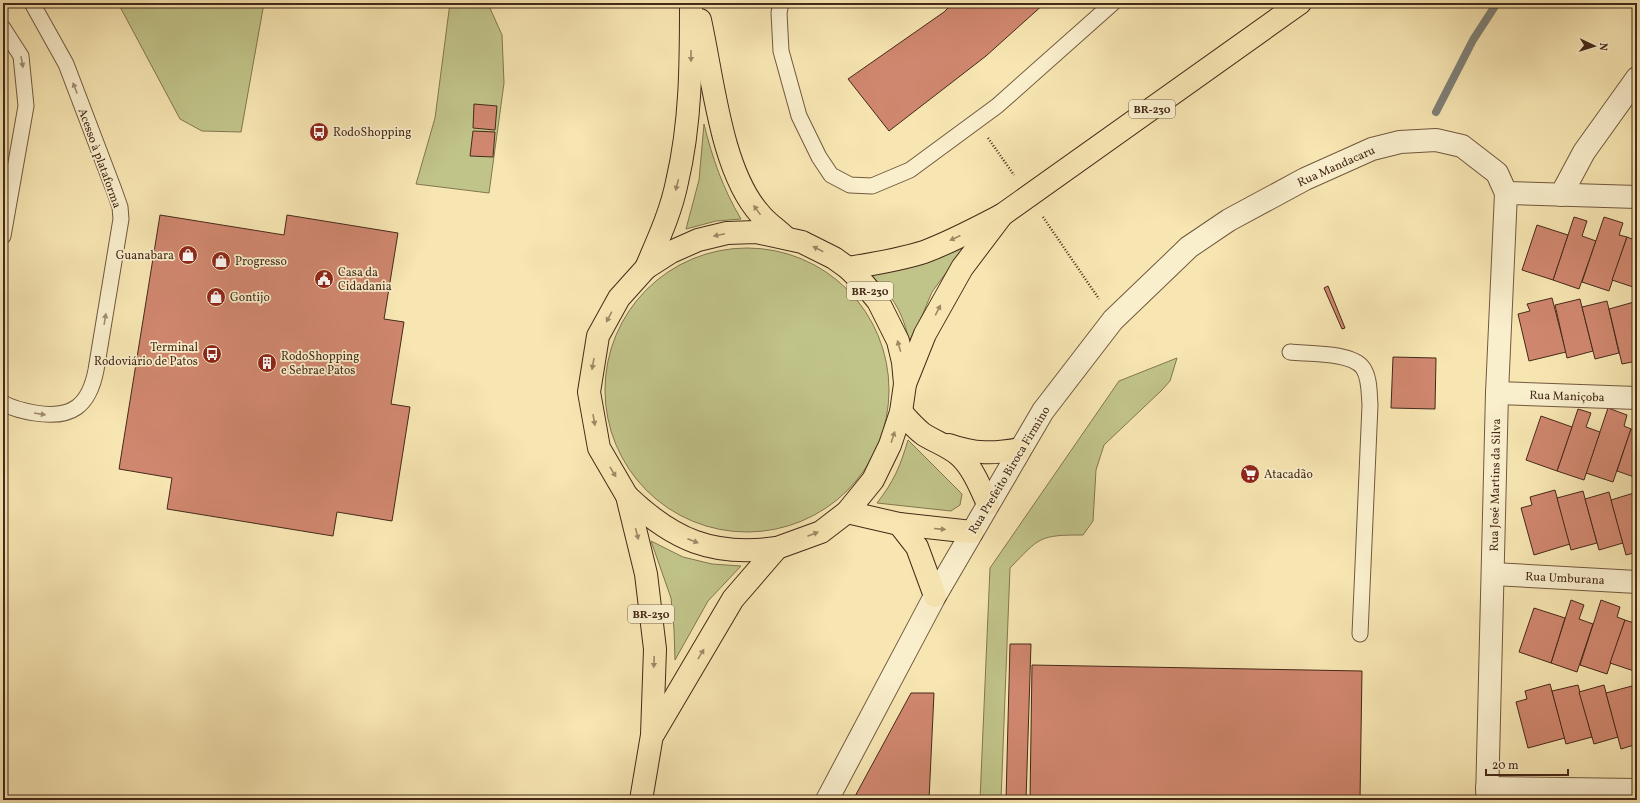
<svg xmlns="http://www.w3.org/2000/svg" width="1640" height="803" font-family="Vollkorn,serif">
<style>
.green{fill:#c1c489;stroke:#837650}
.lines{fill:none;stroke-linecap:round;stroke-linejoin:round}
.stream{stroke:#7e8179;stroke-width:8}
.building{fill:#d0876f;stroke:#452918}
.lane-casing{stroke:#72583e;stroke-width:17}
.street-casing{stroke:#72583e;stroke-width:24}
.primary-casing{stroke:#452918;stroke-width:24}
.highway-casing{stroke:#452918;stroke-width:24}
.path{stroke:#452918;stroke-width:2.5;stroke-dasharray:1 2;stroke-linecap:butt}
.lane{stroke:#faefcd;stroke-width:15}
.street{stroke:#faefcd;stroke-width:22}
.primary{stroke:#f7e6b2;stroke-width:22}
.highway{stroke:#f7e6b2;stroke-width:22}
.oneway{fill:#9e8865}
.oneway2{fill:#a08c72}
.labels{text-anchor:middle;stroke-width:3.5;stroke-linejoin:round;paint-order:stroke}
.shield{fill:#faefcd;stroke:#7b644e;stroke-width:1}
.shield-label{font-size:11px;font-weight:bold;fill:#452918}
.poi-label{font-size:12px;fill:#452918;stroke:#faefcd;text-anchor:start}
.street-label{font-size:12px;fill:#452918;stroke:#faefcd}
</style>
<rect width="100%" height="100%" fill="#f7e6b2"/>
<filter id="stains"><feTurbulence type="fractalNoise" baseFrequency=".005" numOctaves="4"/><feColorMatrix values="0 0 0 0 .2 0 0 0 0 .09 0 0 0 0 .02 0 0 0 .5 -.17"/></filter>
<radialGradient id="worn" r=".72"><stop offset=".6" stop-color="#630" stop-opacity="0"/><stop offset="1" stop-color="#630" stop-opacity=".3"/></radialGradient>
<!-- green -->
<g class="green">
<path d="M118,3H264L241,132L202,131L180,119Z"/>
<path d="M450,3H485L489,6L502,35L504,83L489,193L416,184L435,118Z"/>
<path d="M704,124C712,157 723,189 741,219L716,221L686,229L699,180Z"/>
<path d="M967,244L932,292L910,344C902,311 895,299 871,275Z"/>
<circle cx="747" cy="390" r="142"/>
<path d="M1177,358L1170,381L1162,390L1104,445L1096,470L1093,521L1083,535C1039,535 1040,537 1010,568L1001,800H980L990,568L1119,381Z"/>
<path d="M908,440L962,494L960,505L951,511L877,503C894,481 900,467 908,440Z"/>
<path d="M651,541L683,557L712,564L741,566L708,601L675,660L674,629L671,598Z"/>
</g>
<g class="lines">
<!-- stream -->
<path class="stream" d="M1436,112L1473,40L1497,3"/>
</g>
<!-- building -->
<g class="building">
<path d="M953,3H1045L986,56L889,131L848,79L944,12Z"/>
<path d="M474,104L497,106L495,130L473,128Z"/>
<path d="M473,131L495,132L493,157L470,156Z"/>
<path d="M160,215L284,235L287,215L398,233L384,319L404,322L391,404L410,407L392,521L337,512L333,536L167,509L172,478L119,469Z"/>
<path d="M1574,217L1587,221L1582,236L1596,241L1579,289L1553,280Z"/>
<path d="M1604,217L1623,223L1619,235L1627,237L1609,291L1582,282Z"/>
<path d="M1537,225L1568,235L1553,280L1522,270Z"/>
<path d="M1627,237L1637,241L1636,288L1612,280Z"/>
<path d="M1328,286L1345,328L1342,329L1324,288Z"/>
<path d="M1552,298L1566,352L1529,361L1518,314L1530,311L1527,304Z"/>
<path d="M1580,299L1593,351L1567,358L1555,305Z"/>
<path d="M1607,301L1619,353L1595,359L1582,307Z"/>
<path d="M1634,302L1637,313V361L1622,364L1609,309Z"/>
<path d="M1393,357L1436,358L1435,409L1391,408Z"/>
<path d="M1608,408L1627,415L1624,426L1631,429L1613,482L1586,473Z"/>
<path d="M1578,409L1591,413L1586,427L1600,432L1584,480L1557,471Z"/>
<path d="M1541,416L1572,427L1557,471L1526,460Z"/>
<path d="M1631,429L1637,431V478L1617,471Z"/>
<path d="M1555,490L1570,544L1534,555L1521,508L1532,505L1530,497Z"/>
<path d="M1583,491L1597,543L1571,550L1557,498Z"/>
<path d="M1609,492L1623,543L1599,550L1585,499Z"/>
<path d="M1637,492V552L1626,555L1611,500Z"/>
<path d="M1571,600L1584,605L1579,619L1593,624L1577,672L1551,663Z"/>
<path d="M1601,600L1620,607L1617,617L1625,620L1607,674L1580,665Z"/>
<path d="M1534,608L1565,618L1551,663L1519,652Z"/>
<path d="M1625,620L1637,624V663L1634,671L1610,663Z"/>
<path d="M1010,644H1031L1026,800H1006Z"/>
<path d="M1032,665L1362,671L1360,800H1030Z"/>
<path d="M1550,684L1565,738L1528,748L1516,702L1527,699L1525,691Z"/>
<path d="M1578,685L1592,737L1566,744L1552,691Z"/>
<path d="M1604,685L1618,737L1594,744L1579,692Z"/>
<path d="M1632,686L1637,705V744L1621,749L1606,693Z"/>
<path d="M911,693H934L929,800H853Z"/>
</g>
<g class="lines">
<defs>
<g id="lane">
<path d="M781,3L779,13L781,51L799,116L819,157L831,175L850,185L872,186L910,170L997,106L1113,3"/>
<path d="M3,28L21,56L26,106L3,236"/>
<path d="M1290,352C1309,354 1352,352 1363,368C1370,378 1369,394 1370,405L1360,634"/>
<path d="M3,403C13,409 24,411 35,413C72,419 89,406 96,370L121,219L120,207L114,190L66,64L32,3"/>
</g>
<g id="street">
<path d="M1506,193L1637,197"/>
<path d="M1561,195L1584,152L1637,78"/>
<path d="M1497,393L1637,398"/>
<path d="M1493,574L1637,582"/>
<path d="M1487,788L1637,790"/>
<path d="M827,800L935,596L1043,411L1113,320L1189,247L1229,220L1305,179L1372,149L1400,142L1436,140L1462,146L1497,173L1506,193L1497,393L1487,800"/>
</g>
<g id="primary">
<path d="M700,20C713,78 721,171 760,214C767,223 777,229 785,237"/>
<path d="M646,268C658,240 671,212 677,182C691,123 691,63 691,3"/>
</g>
<g id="highway">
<path d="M848,268C873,264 899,260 924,252C951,242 977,228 1002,215L1300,3"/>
<path d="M901,412C908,420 915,428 923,434C935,442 949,446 960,456C973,468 981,489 988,504"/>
<path d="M949,445C974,454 994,454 1020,449"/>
<path d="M627,496C673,540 713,557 777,548"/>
<path d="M847,512L899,524L972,532"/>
<path d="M899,524L917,547L935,596"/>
<path d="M654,733L733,599L777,548L821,532L847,512L873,480L890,445L901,412L905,384L925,334L962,268L1002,215"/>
<path d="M641,800L652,735L655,649L646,574L627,496L599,448L589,392L598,336L619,298L646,268L671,252L698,240L727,233L756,232L802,242L834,258L848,268L864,284L878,301L898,341L903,362L905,384"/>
</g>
</defs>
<!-- lane casing -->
<use href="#lane" class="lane-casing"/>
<!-- street casing -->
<use href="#street" class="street-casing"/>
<!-- primary casing -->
<use href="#primary" class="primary-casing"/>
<!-- highway casing -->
<use href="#highway" class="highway-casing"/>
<!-- path -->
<g class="path">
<path d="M988,138L1014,175"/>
<path d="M1043,217L1099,299"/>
</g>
<!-- lane -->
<use href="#lane" class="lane"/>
<!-- street -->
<use href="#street" class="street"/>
<!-- primary -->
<use href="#primary" class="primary"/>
<!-- highway -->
<use href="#highway" class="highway"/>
</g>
<!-- one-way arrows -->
<defs><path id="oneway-solid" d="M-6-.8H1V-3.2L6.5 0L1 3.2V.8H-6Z"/></defs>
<g class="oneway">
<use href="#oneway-solid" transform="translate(691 56) rotate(90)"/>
<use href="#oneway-solid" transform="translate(677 185) rotate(104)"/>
<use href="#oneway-solid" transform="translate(757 210) rotate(-126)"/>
<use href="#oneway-solid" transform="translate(719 235) rotate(168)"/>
<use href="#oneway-solid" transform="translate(955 238) rotate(156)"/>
<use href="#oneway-solid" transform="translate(818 249) rotate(-153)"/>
<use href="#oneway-solid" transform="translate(938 310) rotate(-63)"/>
<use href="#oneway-solid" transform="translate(609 317) rotate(118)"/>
<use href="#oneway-solid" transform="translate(899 346) rotate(-106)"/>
<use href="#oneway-solid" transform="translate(593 364) rotate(100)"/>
<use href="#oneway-solid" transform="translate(594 420) rotate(80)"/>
<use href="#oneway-solid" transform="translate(893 437) rotate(-72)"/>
<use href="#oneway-solid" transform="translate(613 472) rotate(59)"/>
<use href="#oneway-solid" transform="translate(940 529) rotate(5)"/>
<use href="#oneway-solid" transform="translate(637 534) rotate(76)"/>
<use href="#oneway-solid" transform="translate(813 534) rotate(-21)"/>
<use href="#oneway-solid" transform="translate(693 541) rotate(21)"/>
<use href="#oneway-solid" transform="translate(701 654) rotate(-59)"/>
<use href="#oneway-solid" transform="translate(654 662) rotate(92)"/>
</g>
<g class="oneway2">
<use href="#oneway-solid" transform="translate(22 62) rotate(80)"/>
<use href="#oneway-solid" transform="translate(75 88) rotate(-111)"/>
<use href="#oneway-solid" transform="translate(105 319) rotate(-81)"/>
<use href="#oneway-solid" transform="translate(40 414) rotate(9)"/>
</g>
<!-- icons -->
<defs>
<symbol id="bus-disc" viewBox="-11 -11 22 22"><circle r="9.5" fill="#8f2418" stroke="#faefcd"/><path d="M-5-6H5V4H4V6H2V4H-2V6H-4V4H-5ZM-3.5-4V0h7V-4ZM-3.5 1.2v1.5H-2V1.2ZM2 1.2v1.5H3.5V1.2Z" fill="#fff"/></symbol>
<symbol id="shop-disc" viewBox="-11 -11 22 22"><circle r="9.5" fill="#8f2418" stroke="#faefcd"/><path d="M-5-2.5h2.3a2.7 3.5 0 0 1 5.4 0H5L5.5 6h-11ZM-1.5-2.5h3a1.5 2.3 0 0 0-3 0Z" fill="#fff"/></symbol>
<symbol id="civic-disc" viewBox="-11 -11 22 22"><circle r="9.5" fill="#8f2418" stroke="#faefcd"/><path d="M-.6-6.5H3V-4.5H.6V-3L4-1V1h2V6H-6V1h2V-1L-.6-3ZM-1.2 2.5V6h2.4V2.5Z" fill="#fff"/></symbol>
<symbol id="building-disc" viewBox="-11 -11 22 22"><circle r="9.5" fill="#8f2418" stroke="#faefcd"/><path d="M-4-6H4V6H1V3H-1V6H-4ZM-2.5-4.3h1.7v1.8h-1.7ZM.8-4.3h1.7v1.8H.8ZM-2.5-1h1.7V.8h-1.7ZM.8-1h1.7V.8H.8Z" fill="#fff"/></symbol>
<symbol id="supermarket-disc" viewBox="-11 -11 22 22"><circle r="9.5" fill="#8f2418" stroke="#faefcd"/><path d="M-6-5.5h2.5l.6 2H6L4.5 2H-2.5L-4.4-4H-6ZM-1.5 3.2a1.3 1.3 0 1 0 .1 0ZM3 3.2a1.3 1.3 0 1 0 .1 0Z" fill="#fff"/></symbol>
</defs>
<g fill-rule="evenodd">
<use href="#bus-disc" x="308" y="121" width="22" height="22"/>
<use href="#shop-disc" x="177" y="244" width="22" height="22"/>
<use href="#shop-disc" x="210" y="250" width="22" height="22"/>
<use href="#civic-disc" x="313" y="268" width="22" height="22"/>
<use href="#shop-disc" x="205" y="286" width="22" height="22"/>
<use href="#bus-disc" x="201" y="343" width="22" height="22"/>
<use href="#building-disc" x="256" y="352" width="22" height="22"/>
<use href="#supermarket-disc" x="1239" y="463" width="22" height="22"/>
</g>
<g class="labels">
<!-- shield labels -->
<g class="shield">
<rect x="1129" y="100" width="46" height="18" rx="3"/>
<rect x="847" y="282" width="46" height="18" rx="3"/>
<rect x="628" y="605" width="46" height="18" rx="3"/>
</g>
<g class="shield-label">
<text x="1152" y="113">BR-230</text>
<text x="870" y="295">BR-230</text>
<text x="651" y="618">BR-230</text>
</g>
<!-- poi labels -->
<g class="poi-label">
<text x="333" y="136">RodoShopping</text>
<text x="174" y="259" text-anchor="end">Guanabara</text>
<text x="235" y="265">Progresso</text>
<text x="338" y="276">Casa da<tspan x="338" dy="14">Cidadania</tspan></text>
<text x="230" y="301">Gontijo</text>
<text x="198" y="351" text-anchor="end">Terminal<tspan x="198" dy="14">Rodoviário de Patos</tspan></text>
<text x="281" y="360">RodoShopping<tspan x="281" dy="14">e Sebrae Patos</tspan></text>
<text x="1264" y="478">Atacadão</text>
</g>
<!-- street labels -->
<g class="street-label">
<text transform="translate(100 158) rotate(70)" y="4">Acesso à plataforma</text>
<text transform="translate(1336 166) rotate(-24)" y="4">Rua Mandacaru</text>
<text transform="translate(1567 396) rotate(2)" y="4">Rua Maniçoba</text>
<text transform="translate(1009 470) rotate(-59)" y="4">Rua Prefeito Biroca Firmino</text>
<text transform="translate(1495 485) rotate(-89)" y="4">Rua José Martins da Silva</text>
<text transform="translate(1565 578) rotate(3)" y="4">Rua Umburana</text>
</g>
</g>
<!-- margin -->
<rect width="1640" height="803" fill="none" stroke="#f7e6b2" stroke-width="16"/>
<rect x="4" y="4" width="1632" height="795" fill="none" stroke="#452918" stroke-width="2"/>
<rect x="8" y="8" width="1624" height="787" fill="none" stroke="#452918"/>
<!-- north arrow -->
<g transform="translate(1594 46) rotate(94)" stroke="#faefcd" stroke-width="3" paint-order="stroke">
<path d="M0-3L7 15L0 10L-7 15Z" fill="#452918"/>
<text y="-6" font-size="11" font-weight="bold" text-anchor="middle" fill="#452918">N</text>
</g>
<!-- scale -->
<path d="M1486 769v6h82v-6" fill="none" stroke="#452918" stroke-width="2"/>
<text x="1492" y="769" font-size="12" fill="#452918" stroke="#faefcd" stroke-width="3" paint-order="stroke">20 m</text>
<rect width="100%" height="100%" filter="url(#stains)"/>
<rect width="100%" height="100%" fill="url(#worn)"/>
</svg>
